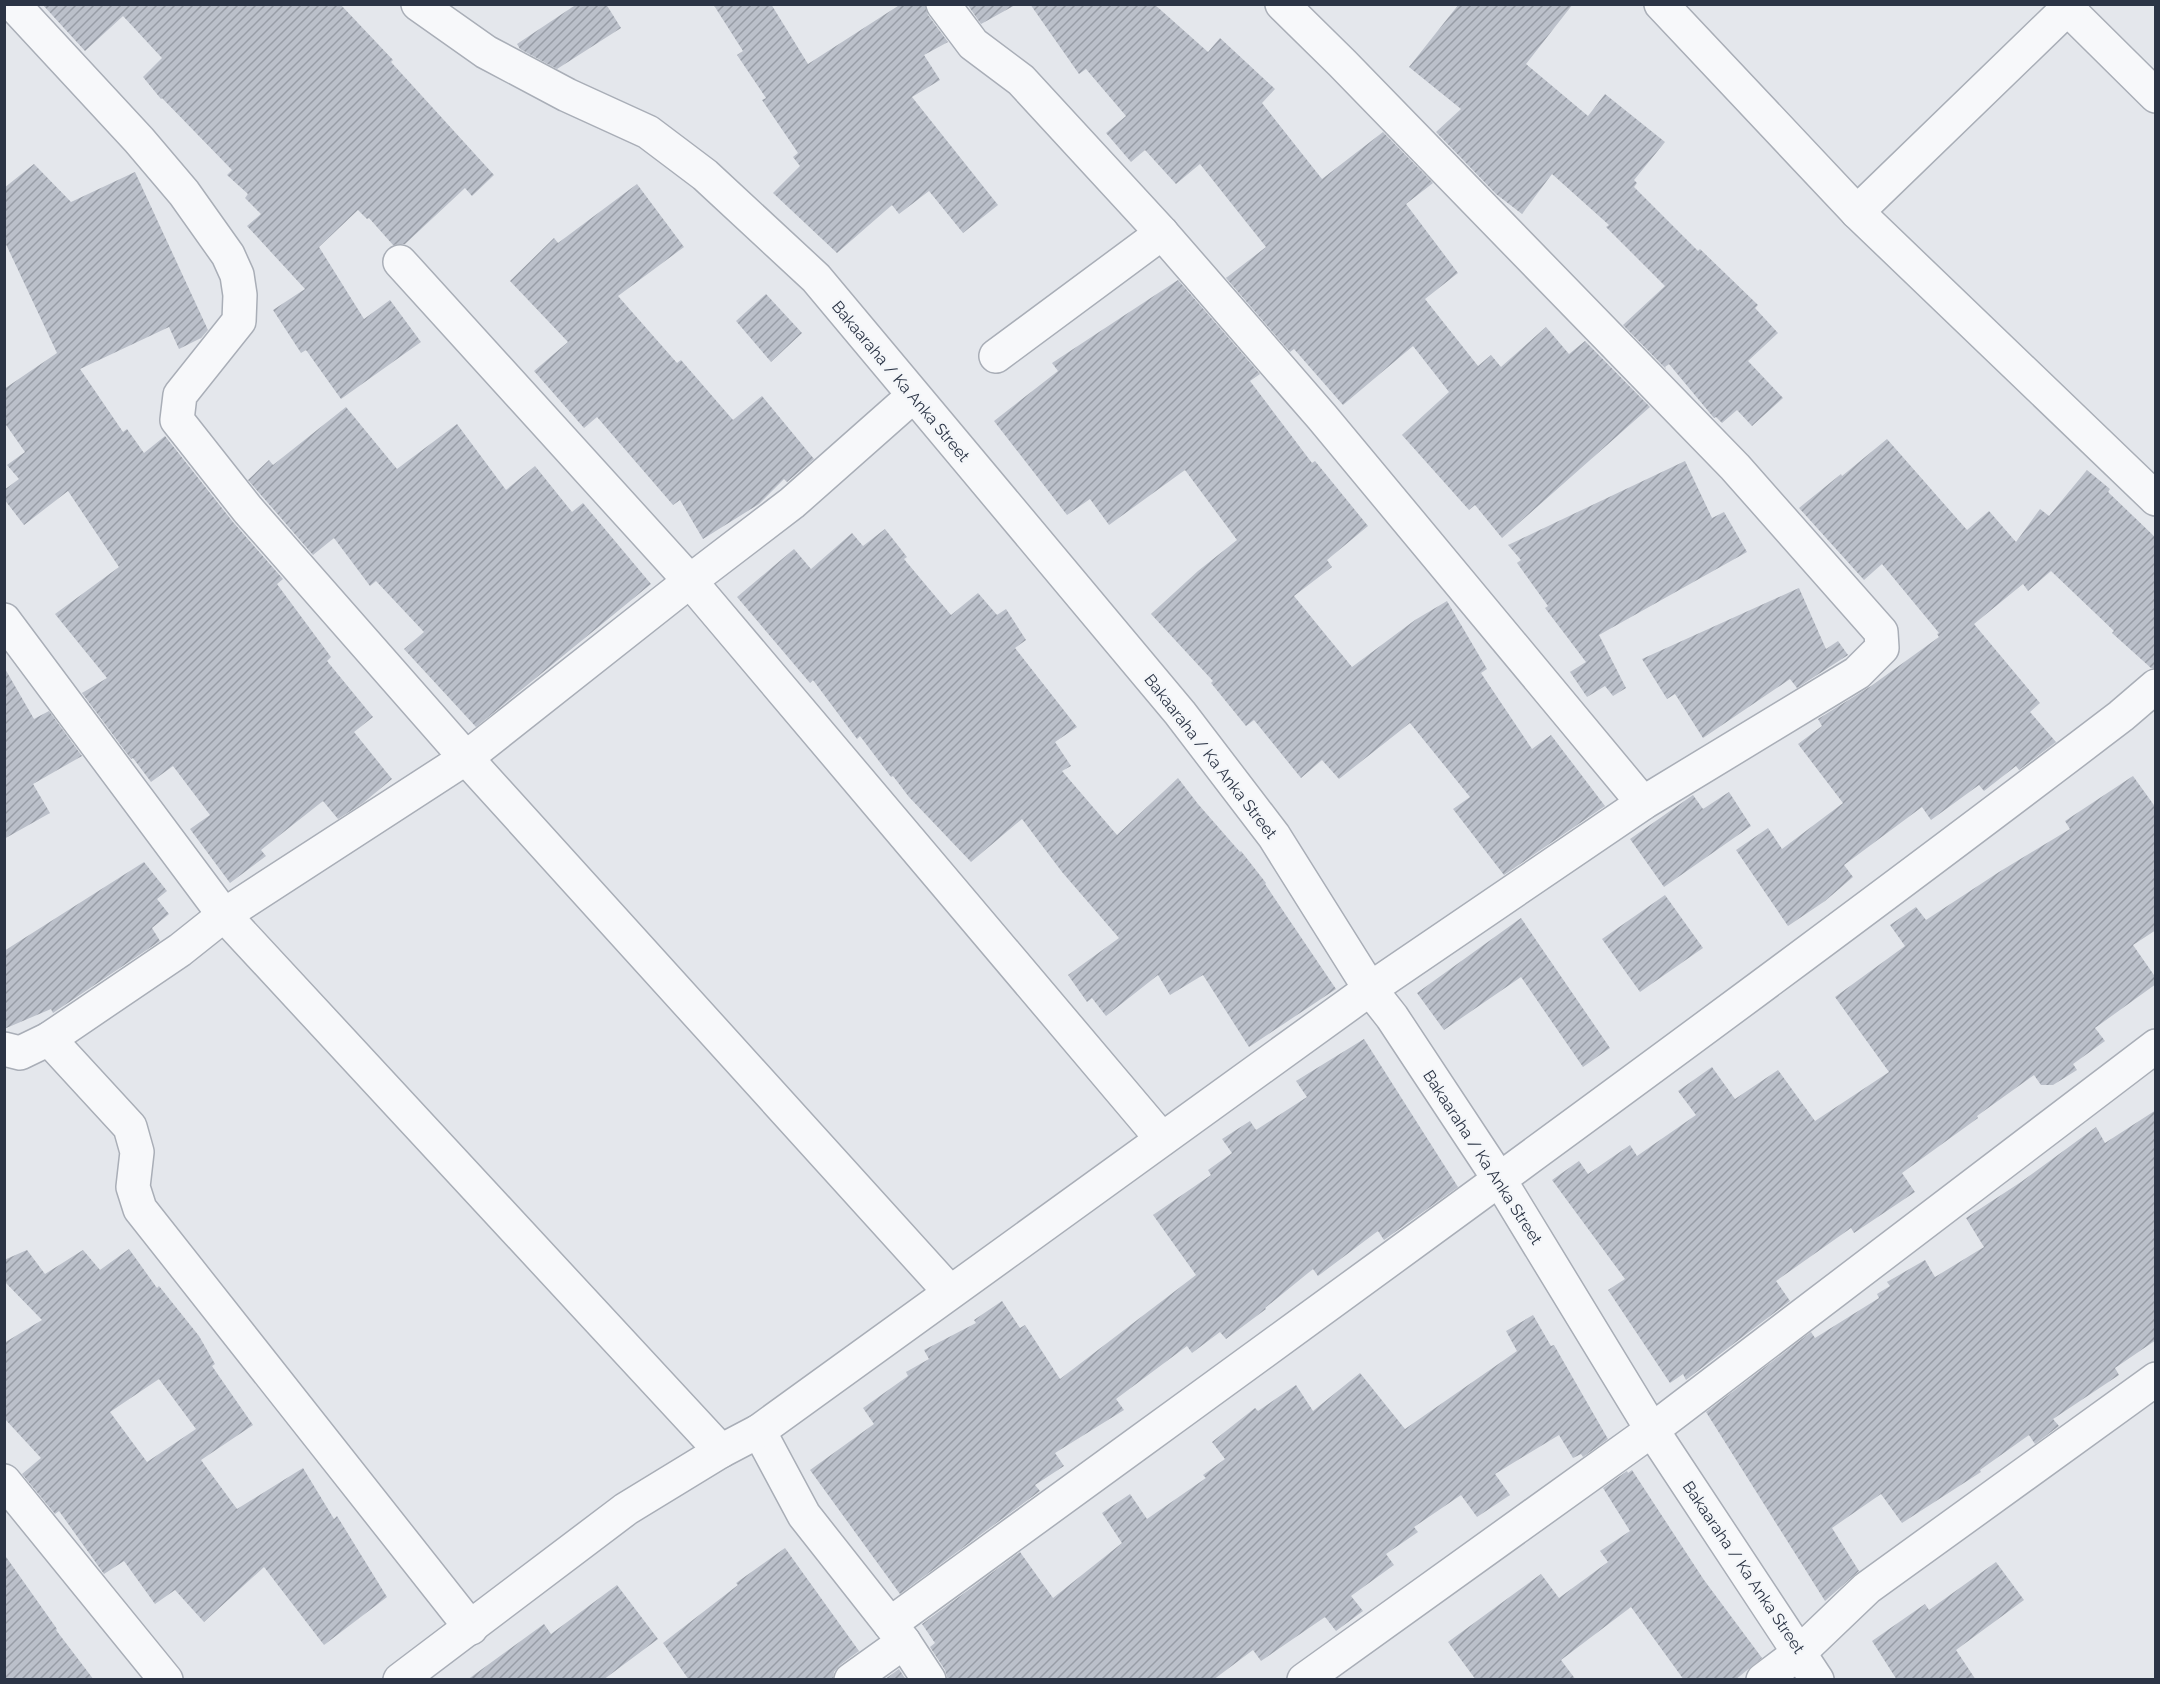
<svg xmlns="http://www.w3.org/2000/svg" width="2160" height="1684" font-family="Raleway,sans-serif">
<style>
.building{fill:url(#building-hatch);fill-rule:evenodd}
.lines{fill:none;stroke-linecap:round;stroke-linejoin:round}
.minor-casing{stroke:#a9aeb7;stroke-width:36}
.tertiary-casing{stroke:#a9aeb7;stroke-width:36}
.minor{stroke:#f7f8fa;stroke-width:33}
.tertiary{stroke:#f7f8fa;stroke-width:33}
.labels{text-anchor:middle;stroke-width:4.5;stroke-linejoin:round;paint-order:stroke}
.street-label{font-size:16px;fill:#2b3445;stroke:#f4f6f9}
</style>
<defs>
<pattern id="building-hatch" width="6" height="6" patternUnits="userSpaceOnUse" patternTransform="scale(1.5)"><rect width="6" height="6" fill="#bbc0ca"/><path d="M-1 1l2-2M0 6l6-6M5 7l2-2" fill="none" stroke="#989da6"/></pattern>
</defs>
<rect width="100%" height="100%" fill="#e4e7ec"/>
<!-- building -->
<g class="building">
<path d="M42,4H340L393,60L391,62L494,175L472,196L465,188L405,244L393,245L369,218L367,219L358,210L319,247L364,319L390,300L421,342L341,399L306,350L301,353L273,310L305,289L247,226L261,214L245,198L248,194L227,175L232,170L162,98L161,99L143,77L162,58L123,16L85,51Z"/>
<path d="M577,4H606L621,28L557,69L520,49L517,44Z"/>
<path d="M713,4H771L808,64L901,4H925L928,15L948,42L924,55L940,80L912,97L998,205L963,233L929,191L899,214L892,205L837,253L773,193L800,166L793,157L798,153L762,100L766,98L737,55L743,51Z"/>
<path d="M967,4H1017L981,24Z"/>
<path d="M1030,4H1154L1208,52L1220,38L1275,89L1262,103L1322,179L1383,132L1433,183L1406,204L1458,273L1425,299L1478,366L1491,355L1501,367L1546,327L1569,354L1585,341L1650,407L1502,538L1475,505L1469,510L1402,435L1449,392L1413,346L1343,405L1294,349L1290,352L1226,278L1266,247L1200,164L1176,184L1145,150L1131,162L1106,133L1126,116L1086,69L1079,74Z"/>
<path d="M1459,4H1573L1526,64L1588,116L1605,94L1665,142L1634,180L1637,183L1634,187L1698,251L1700,249L1758,305L1755,308L1778,333L1748,361L1783,398L1752,426L1737,410L1722,423L1716,417L1714,418L1669,364L1665,367L1666,369L1623,325L1665,286L1606,227L1609,225L1552,174L1522,214L1496,194L1436,132L1461,109L1409,67Z"/>
<path d="M34,164L71,202L135,172L208,330L201,338L179,349L169,327L80,369L123,432L127,429L144,453L165,436L233,522L283,579L277,584L331,657L327,661L373,717L354,732L392,779L363,803L338,819L323,801L261,850L266,856L230,883L190,829L210,815L173,766L151,782L133,758L131,759L82,693L107,678L55,614L119,567L68,491L24,525L4,499V490L19,479L7,465L25,452L4,422V389L57,353L4,240V188Z"/>
<path d="M637,184L684,247L618,296L677,363L681,360L733,420L762,396L814,459L787,482L784,479L759,504L703,539L680,500L673,505L597,417L584,428L534,371L568,342L510,281L554,238L558,243Z"/>
<path d="M1178,280L1260,374L1250,381L1312,463L1315,461L1368,526L1327,560L1332,567L1294,596L1352,667L1415,620L1447,601L1487,669L1481,673L1532,749L1551,735L1605,806L1504,875L1453,809L1470,797L1410,723L1339,779L1322,760L1301,778L1254,720L1246,726L1211,683L1213,681L1151,614L1198,571L1237,540L1185,470L1109,525L1090,499L1067,515L994,421L1058,371L1052,363Z"/>
<path d="M766,294L802,333L771,362L736,321Z"/>
<path d="M346,407L397,469L457,424L506,490L535,466L572,512L583,503L651,584L476,727L404,649L424,632L376,581L370,586L334,538L313,555L248,480L269,460L273,465Z"/>
<path d="M1887,439L1967,530L1989,511L2016,542L2040,509L2049,516L2087,470L2110,489L2108,492L2156,538V668H2151L2112,633L2114,631L2051,571L2028,591L2023,584L1974,624L2040,703L2030,712L2056,742L2019,770L2016,766L1984,791L1979,785L1931,820L1922,807L1844,865L1853,877L1825,901L1788,926L1736,850L1768,828L1782,849L1843,803L1798,744L1822,726L1818,719L1871,686L1939,637L1937,634L1939,633L1882,564L1864,580L1799,508L1841,474L1842,476Z"/>
<path d="M1685,461L1712,518L1724,512L1747,552L1599,635L1626,688L1613,696L1605,686L1587,697L1570,672L1586,662L1545,608L1548,606L1517,563L1521,560L1508,545Z"/>
<path d="M885,529L907,557L904,559L951,615L978,593L997,615L1006,609L1026,640L1015,648L1077,727L1055,742L1071,766L1062,771L1117,835L1178,778L1198,804L1240,852L1241,851L1266,883L1265,884L1336,989L1249,1047L1203,975L1170,995L1158,975L1106,1016L1092,998L1087,1002L1068,975L1119,938L1062,872L1022,819L971,862L909,797L893,776L891,777L860,736L857,739L813,680L810,683L737,597L794,549L811,569L852,533L863,546Z"/>
<path d="M1799,588L1826,649L1838,641L1848,655L1797,688L1790,679L1703,738L1675,694L1667,699L1642,659Z"/>
<path d="M4,667L34,719L49,711L82,756L33,784L50,813L4,839Z"/>
<path d="M2133,776L2156,808V930L2133,945L2156,978V984L2095,1028L2105,1041L2073,1064L2077,1070L2053,1085H2041L2034,1075L1977,1116L1978,1118L1902,1173L1915,1192L1854,1233L1851,1228L1776,1281L1790,1301L1686,1380L1683,1374L1670,1383L1608,1290L1625,1279L1552,1180L1579,1161L1588,1174L1630,1145L1637,1156L1696,1115L1678,1091L1712,1067L1735,1099L1778,1070L1815,1121L1889,1072L1835,997L1905,946L1890,925L1916,907L1926,920L1999,872L2070,829L2065,821Z"/>
<path d="M1729,792L1751,826L1664,887L1630,839L1693,795L1703,809Z"/>
<path d="M144,862L167,891L157,899L169,914L152,928L160,941L53,1013L51,1009L4,1029V951Z"/>
<path d="M1665,895L1703,948L1640,992L1602,939Z"/>
<path d="M1521,918L1610,1048L1583,1067L1521,977L1444,1030L1417,993Z"/>
<path d="M1364,1039L1458,1187L1384,1240L1378,1231L1318,1276L1313,1269L1265,1308L1266,1309L1226,1339L1220,1332L1192,1353L1187,1346L1116,1399L1124,1410L1055,1453L1064,1466L1035,1485L1040,1491L900,1594L810,1470L874,1424L863,1408L908,1376L906,1372L929,1359L924,1350L976,1323L974,1320L1002,1301L1020,1328L1025,1325L1060,1379L1196,1275L1153,1215L1211,1175L1208,1170L1232,1153L1222,1139L1250,1121L1256,1130L1307,1097L1296,1081Z"/>
<path d="M2156,1110V1340L2115,1368L2119,1375L2053,1419L2059,1426L2035,1444L2029,1435L1980,1470L1981,1472L1902,1523L1881,1494L1832,1528L1859,1571L1825,1601L1706,1412L1811,1332L1815,1338L1879,1298L1877,1294L1890,1286L1887,1282L1925,1260L1935,1277L1984,1247L1966,1218L2021,1182L2096,1127L2105,1143Z"/>
<path d="M129,1249L157,1288L159,1286L199,1336L215,1364L212,1366L253,1425L201,1460L237,1509L303,1468L334,1519L337,1516L387,1597L324,1645L264,1567L204,1622L175,1590L155,1604L124,1561L104,1574L59,1511L55,1514L22,1474L41,1458L4,1418V1343L42,1320L4,1281V1260L27,1250L45,1274L83,1250L100,1270ZM159,1379L196,1429L147,1462L110,1412Z"/>
<path d="M1533,1315L1551,1346L1554,1345L1608,1439L1583,1457L1581,1454L1573,1458L1559,1435L1495,1474L1510,1495L1477,1517L1461,1495L1414,1527L1418,1532L1386,1554L1394,1565L1351,1596L1363,1611L1336,1631L1325,1617L1261,1661L1253,1650L1213,1680H948L945,1670L930,1647L935,1643L922,1624L1020,1552L1053,1598L1122,1543L1102,1513L1130,1494L1147,1519L1206,1478L1203,1475L1225,1459L1212,1442L1255,1408L1258,1411L1296,1385L1313,1411L1360,1373L1405,1429L1517,1351L1506,1331Z"/>
<path d="M1632,1470L1704,1580L1762,1658L1735,1680H1684L1631,1607L1561,1660L1576,1680H1476L1448,1642L1541,1574L1559,1598L1608,1562L1600,1551L1630,1531L1603,1488L1627,1471L1628,1473Z"/>
<path d="M785,1548L859,1651L840,1665L834,1672L833,1680H689L663,1643L738,1585L736,1583Z"/>
<path d="M4,1554L57,1629L56,1630L94,1680H4Z"/>
<path d="M1996,1562L2024,1600L1956,1650L1976,1680H1897L1872,1641L1925,1604L1929,1610Z"/>
<path d="M617,1585L658,1639L603,1680H467L544,1624L551,1634Z"/>
<path d="M899,1669L906,1680H884Z"/>
</g>
<g class="lines">
<defs>
<g id="minor">
<path d="M13,4L139,140L184,193L228,255L237,275L240,295L239,321L180,395L177,420L248,510L466,758L950,1292"/>
<path d="M943,4L973,44L1021,80L1162,233L1322,417L1643,803"/>
<path d="M1661,4L1857,212L2156,499"/>
<path d="M2063,4L2156,96"/>
<path d="M1857,212L2072,4"/>
<path d="M400,262L690,581L1162,1139"/>
<path d="M996,356L1162,233"/>
<path d="M4,620L224,915L721,1451"/>
<path d="M49,1039L130,1127L137,1152L133,1187L140,1209L471,1628"/>
<path d="M4,1049L20,1053L49,1039L180,950L224,915L466,758L690,581L792,503L913,396"/>
<path d="M759,1431L804,1515L890,1624"/>
<path d="M4,1481L166,1680"/>
<path d="M904,1642L929,1680"/>
<path d="M400,1680L626,1509L721,1451L759,1431L1370,989L1643,803L1857,673L1882,648L1881,632L1735,467L1342,63L1282,4"/>
<path d="M851,1680L904,1642L890,1624C1302,1323 1716,1025 2121,716L2156,686"/>
<path d="M1304,1680L1652,1430L2156,1046"/>
<path d="M1763,1680L1800,1652L1867,1588L2156,1379"/>
</g>
<path id="tertiary" d="M418,4L486,52L567,95L648,132L705,175L816,278L1180,713L1274,836L1370,989L1392,1017L1499,1179L1652,1430L1817,1680"/>
</defs>
<!-- minor casing -->
<use href="#minor" class="minor-casing"/>
<!-- tertiary casing -->
<use href="#tertiary" class="tertiary-casing"/>
<!-- minor -->
<use href="#minor" class="minor"/>
<!-- tertiary -->
<use href="#tertiary" class="tertiary"/>
</g>
<g class="labels">
<!-- street labels -->
<g class="street-label">
<text transform="translate(901 381) rotate(50)" y="6">Bakaaraha / Ka Anka Street</text>
<text transform="translate(1211 756) rotate(52)" y="6">Bakaaraha / Ka Anka Street</text>
<text transform="translate(1483 1157) rotate(57)" y="6">Bakaaraha / Ka Anka Street</text>
<text transform="translate(1744 1567) rotate(56)" y="6">Bakaaraha / Ka Anka Street</text>
</g>
</g>
<!-- border -->
<rect width="2160" height="1684" fill="none" stroke="#2b3445" stroke-width="12"/>
</svg>
